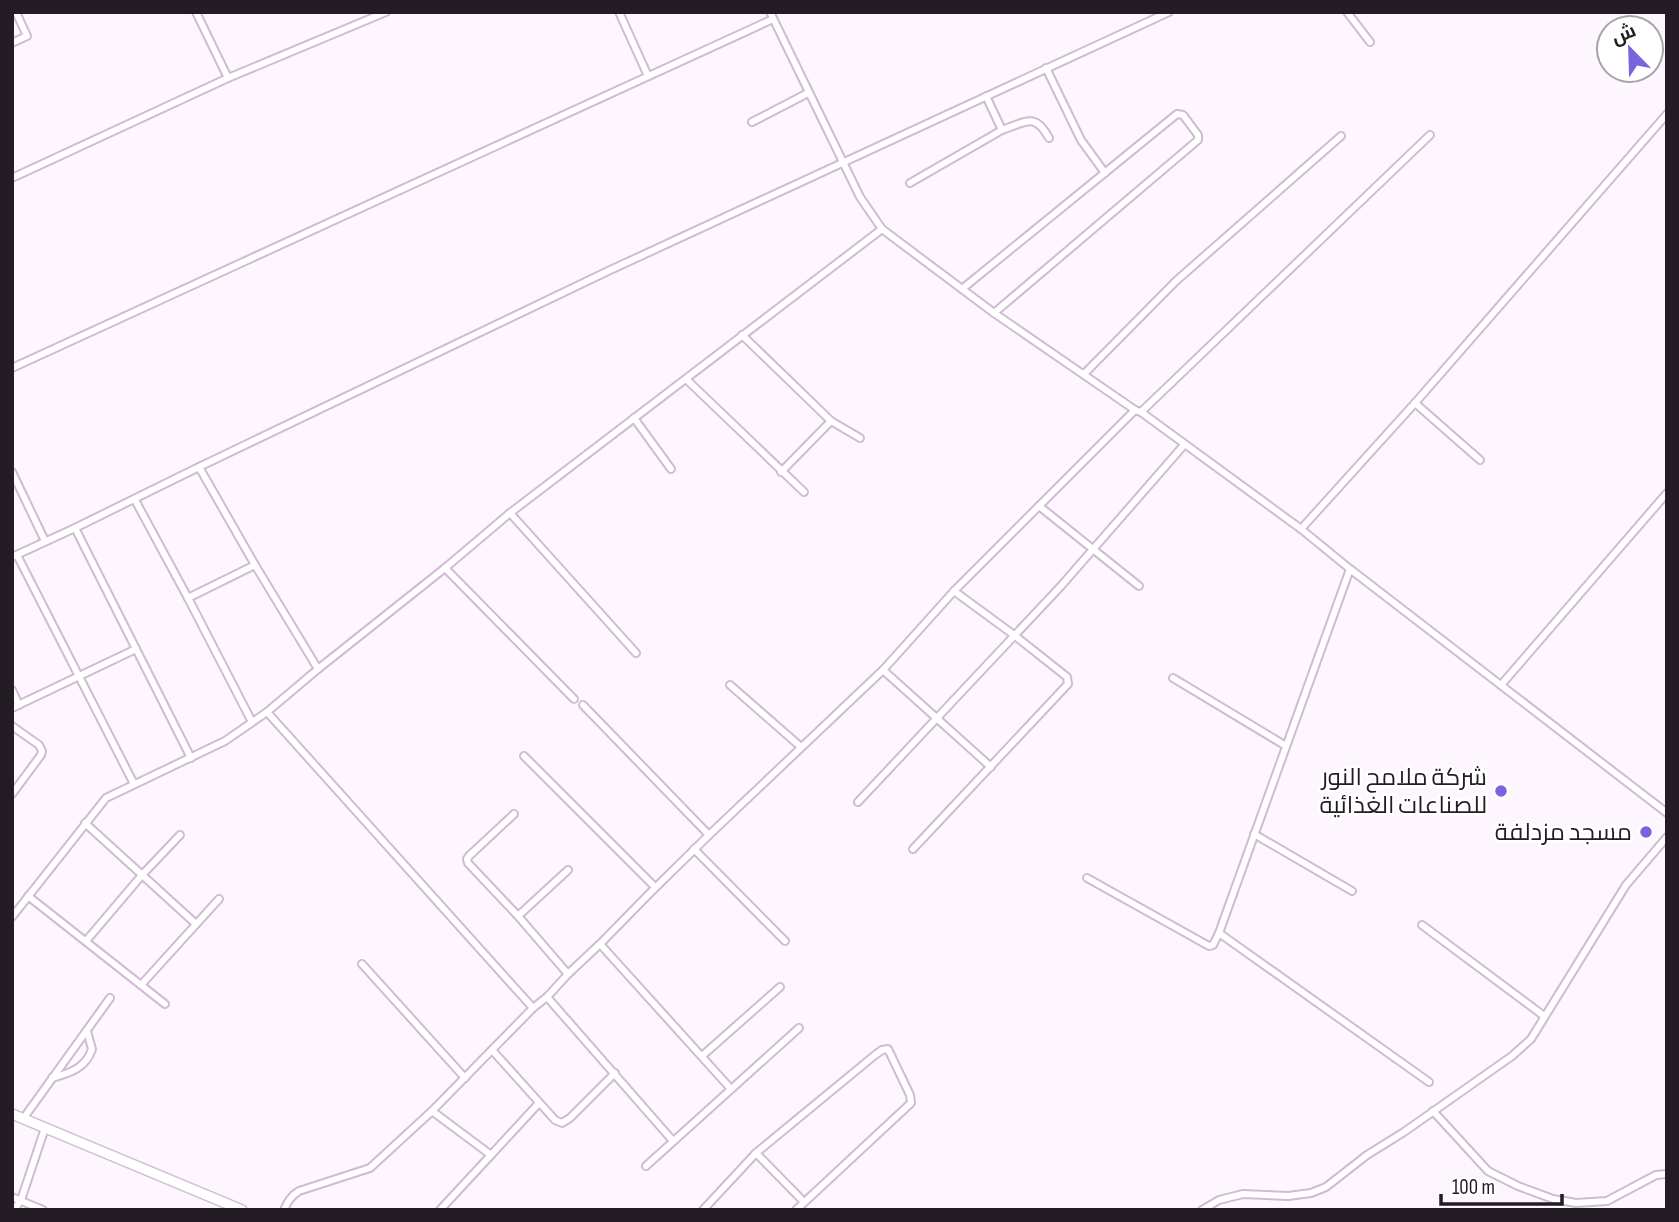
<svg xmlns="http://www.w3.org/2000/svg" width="1679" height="1222" font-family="'Sofia Sans Condensed',Cairo,sans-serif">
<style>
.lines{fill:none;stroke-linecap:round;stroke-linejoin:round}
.street-casing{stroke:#cfbbd2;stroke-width:10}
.secondary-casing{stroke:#cfbbd2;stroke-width:12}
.street{stroke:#fff;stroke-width:6}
.secondary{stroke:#fff;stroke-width:9}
.poi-dot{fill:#7a63de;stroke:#fff;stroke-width:2.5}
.labels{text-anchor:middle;stroke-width:5;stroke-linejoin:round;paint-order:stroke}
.poi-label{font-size:24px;fill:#231c24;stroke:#fff;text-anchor:end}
</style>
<rect width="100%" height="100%" fill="#fef6ff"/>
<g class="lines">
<defs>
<g id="street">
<path d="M196,12L228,78"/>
<path d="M619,12L648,76"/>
<path d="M770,12L860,197L882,229L994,313L1135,410L1141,412L1301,529L1350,569L1667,813"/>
<path d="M1347,12L1370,42"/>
<path d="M12,43L27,36L16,12"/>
<path d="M1046,68L1081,140L1105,173"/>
<path d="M752,122L808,93"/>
<path d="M1002,130C1026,122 1035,112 1049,138"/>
<path d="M12,178L228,78L386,12"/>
<path d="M910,183L1002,130L986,96"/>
<path d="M962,289L1177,114L1183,115L1198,135V140L994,313"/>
<path d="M742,335L831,421L781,472"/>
<path d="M12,368L773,19"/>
<path d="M1084,374L1176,281L1341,136"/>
<path d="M686,379L804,492"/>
<path d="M1415,403L1480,460"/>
<path d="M1141,412L1430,135"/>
<path d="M634,418L671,469"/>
<path d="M831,421L860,438"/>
<path d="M12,472L45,541"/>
<path d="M135,500L188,598L255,565L199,467L606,272L1169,12"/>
<path d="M1039,506L1139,586"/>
<path d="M510,513L636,653"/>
<path d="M75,528L191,758"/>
<path d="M1301,529L1415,403L1667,114"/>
<path d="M17,555L134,784"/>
<path d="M12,557L75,528L199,467"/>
<path d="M255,565L318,669"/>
<path d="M445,568L574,699"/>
<path d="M188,598L252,722"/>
<path d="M883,670L991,767"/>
<path d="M1173,678L1286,746"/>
<path d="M730,685L801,747"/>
<path d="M1501,685L1667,493"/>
<path d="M12,690L19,705"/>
<path d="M583,705L709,835"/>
<path d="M12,708L136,649"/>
<path d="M267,712L533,1008"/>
<path d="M12,726L39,745L42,751L41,755L12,794"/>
<path d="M524,756L655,887"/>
<path d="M858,802L1061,586L1184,445"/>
<path d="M514,814L469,856L467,859L468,863L518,916L568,974"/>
<path d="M85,823L196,924"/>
<path d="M1254,834L1352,891"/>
<path d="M694,849L785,941"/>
<path d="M913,849L1068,684L1067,677L1014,635L954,591"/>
<path d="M1087,878L1209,946L1213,945L1219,933L1350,569"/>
<path d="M28,896L165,1004"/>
<path d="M518,916L568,870"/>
<path d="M12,917L106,798L225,741L267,712L318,669L445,568L510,513L882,229"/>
<path d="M1422,925L1544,1016"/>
<path d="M1219,933L1429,1082"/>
<path d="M86,941L142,875L180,835"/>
<path d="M600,944L731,1089"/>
<path d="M362,964L465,1078"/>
<path d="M141,985L219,899"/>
<path d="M547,997L673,1141"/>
<path d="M492,1050L555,1120L562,1123L570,1118L615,1073"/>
<path d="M702,1056L780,987"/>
<path d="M52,1078C70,1073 86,1068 92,1049L87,1031"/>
<path d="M432,1111L491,1155L539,1103"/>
<path d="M1433,1111L1488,1171L1518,1186L1553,1199L1576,1203L1607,1201L1656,1175L1667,1174"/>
<path d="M23,1119L110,998"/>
<path d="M756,1153L804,1202"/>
<path d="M646,1166L799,1028"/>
<path d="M12,1197L43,1210"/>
<path d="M14,1210L21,1200L45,1128"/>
<path d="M284,1210C288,1201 291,1196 299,1191L370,1168L432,1111L533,1008L547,997L568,974L600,944L650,893L709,835L883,670L954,591L1135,410"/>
<path d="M440,1210L491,1155"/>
<path d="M703,1210L756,1153L875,1055L882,1050L888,1049L910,1095L911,1103L796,1210"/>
<path d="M1202,1210L1219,1200L1243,1194L1288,1196L1311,1193L1326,1187L1367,1155L1404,1132L1512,1056L1531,1039L1626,885L1667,837"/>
</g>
<path id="secondary" d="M12,1114L242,1210"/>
</defs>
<!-- street casing -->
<use href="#street" class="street-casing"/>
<!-- secondary casing -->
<use href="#secondary" class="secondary-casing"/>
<!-- street -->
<use href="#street" class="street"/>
<!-- secondary -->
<use href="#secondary" class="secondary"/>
</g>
<!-- markers -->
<g class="poi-dot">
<circle cx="1501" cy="791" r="7"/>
<circle cx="1646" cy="832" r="7"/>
</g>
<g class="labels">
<!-- poi labels -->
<g class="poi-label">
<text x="1487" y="785">شركة ملامح النور<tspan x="1487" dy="28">للصناعات الغذائية</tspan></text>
<text x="1632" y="840">مسجد مزدلفة</text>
</g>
</g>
<!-- border -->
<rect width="1679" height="1222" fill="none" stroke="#231c24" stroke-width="28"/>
<!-- north arrow -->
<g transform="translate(1630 49) rotate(337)"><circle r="33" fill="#ffffff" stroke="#a7a4a7" stroke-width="2"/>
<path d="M0-5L12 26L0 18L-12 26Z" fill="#7a63de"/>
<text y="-10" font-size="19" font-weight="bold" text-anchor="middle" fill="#231c24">ش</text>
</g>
<!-- scale -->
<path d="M1441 1194v10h121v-10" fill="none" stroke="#231c24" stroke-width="3.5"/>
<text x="1452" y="1194" font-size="21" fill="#231c24" stroke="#ffffff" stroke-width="5" paint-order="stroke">100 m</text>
</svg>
